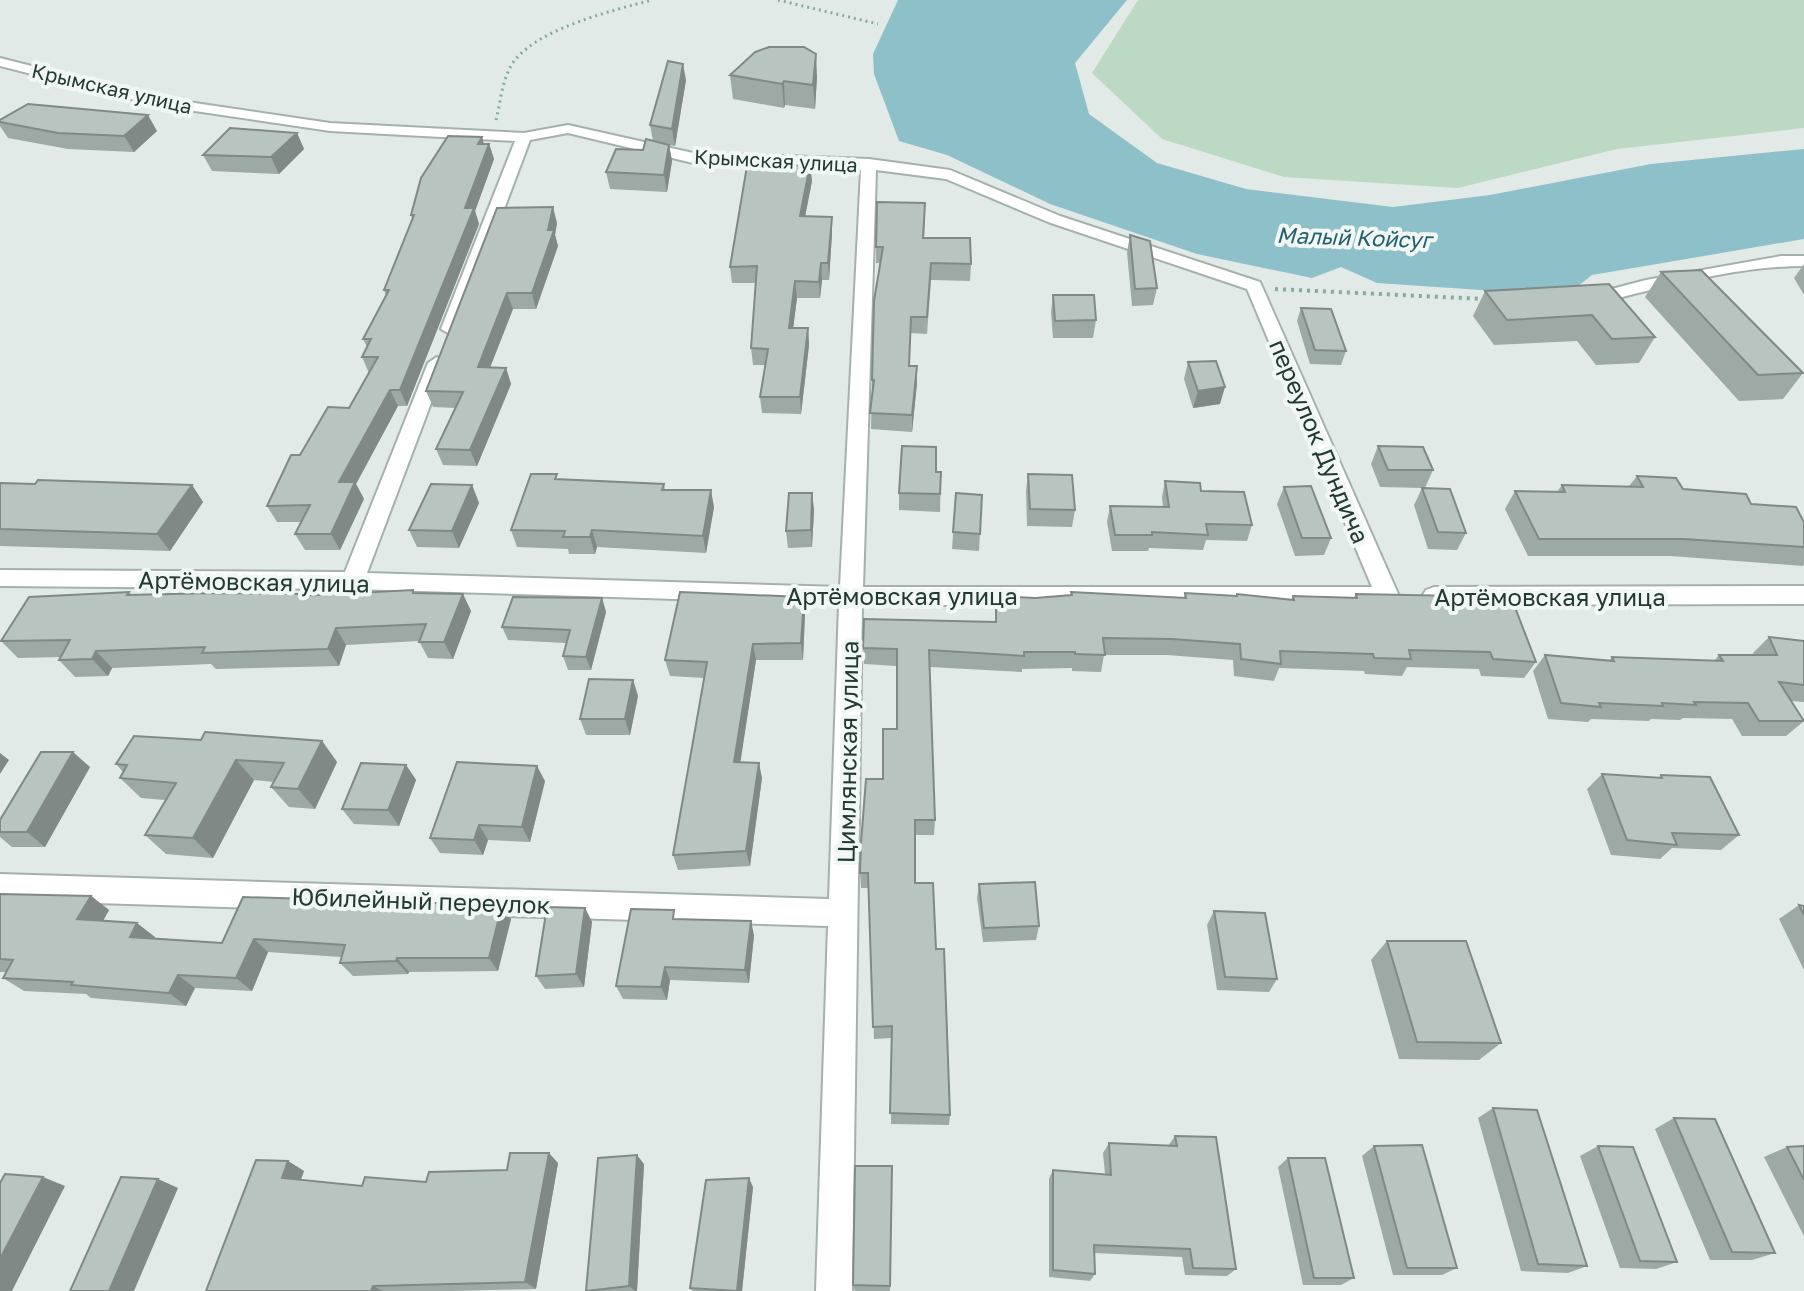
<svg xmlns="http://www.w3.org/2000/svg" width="1804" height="1291" font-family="'Golos Text',sans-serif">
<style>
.green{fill:#bcd9c4}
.water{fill:#8ec0c9}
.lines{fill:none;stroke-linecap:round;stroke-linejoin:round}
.street-casing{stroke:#a4b1ad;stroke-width:4}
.path-far1{stroke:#85aa9f;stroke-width:3;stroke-dasharray:2 4;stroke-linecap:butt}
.path{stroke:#85aa9f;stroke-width:4;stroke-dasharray:3 5;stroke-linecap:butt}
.street{fill:#fff;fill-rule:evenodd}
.wall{fill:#9da9a4}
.shaded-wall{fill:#808986}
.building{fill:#b7c4bf;stroke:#808986;stroke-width:2}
.labels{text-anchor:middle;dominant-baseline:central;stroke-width:8;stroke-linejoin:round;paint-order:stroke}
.far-street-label{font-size:20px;fill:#233933;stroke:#f1f7f4}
.far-water-label{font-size:22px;font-style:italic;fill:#24616e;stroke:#f1f7f4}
.street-label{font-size:24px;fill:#233933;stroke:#f1f7f4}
</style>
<rect width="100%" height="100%" fill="#e1eae6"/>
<!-- green -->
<path class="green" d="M1138,0h666v128l-187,21 -159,39 -174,-11 -122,-38 -70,-66z"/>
<!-- water -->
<path class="water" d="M898,0h229l-52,63 14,51 68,49 89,26 147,18 97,-12 161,-31 153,-15v90l-212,36 -19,15 -77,1 -119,-8 -36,-16 -29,11 -115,-24 -147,-50 -103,-49 -48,-14 -25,-67 -1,-20z"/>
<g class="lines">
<defs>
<path id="street" d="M0,58l154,39 176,26 194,10 44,-8 125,28 176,6 81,11 110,46 200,66 139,314 -4,6 -8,3h-525l-10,686h-36l12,-365 -828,-26v-26l829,25 10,-295 -486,-15 -353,-3v-16l345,2 83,-209 9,-6 9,6 -79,210 473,14 21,-417 -168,-7 -125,-30 -38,7 -71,189 -9,5 -9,-5 74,-188 -185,-10 -176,-26 -154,-39zM876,170l70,9 102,43 199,67 125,298h-509z
M1781,256h23v10c-71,0 -148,23 -217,40l-9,-5 3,-4 65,-17z
M1804,586v18l-370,1 -8,-3 -4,-6 4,-6 8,-3z"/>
</defs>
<!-- street casing -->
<use href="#street" class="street-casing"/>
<!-- path-far1 -->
<path class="path-far1" d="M778,0l100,24
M496,120c5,-19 6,-44 19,-60 25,-32 99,-50 137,-60"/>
<!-- path -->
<path class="path" d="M1275,289l209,10"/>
<!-- street -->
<use href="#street" class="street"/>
</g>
<!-- wall -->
<path class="wall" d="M730,75l87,2 -2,32 -30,-4 -1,3 -51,-9z
M686,80l-11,66 -6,-1 3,16 -5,31 -57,-3 -4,-17 37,-22 10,-9 -3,-16z
M0,120l157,11 -23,21 -66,-3 -60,-11 -8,-12z
M297,133l7,16 -25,25 -67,-3 -9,-16z
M484,144h5l5,15 -19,52 4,13 -72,182h-9l-42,78 8,15 -24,51h-35l-10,-16 7,-12h-25l-10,-16 33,-51 49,-47 20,-35 -7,-16 5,-10 -4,-8 23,-43 -2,-6 28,-71 -1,-4z
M810,165l2,16 -7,35 27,1v16l-3,47h-7l-2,18h-23l-4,30h15l1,17 -8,69 -39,-1 -2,-16 5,-32h-12l-2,-17 5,-65h-24l-2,-16z
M925,219l-1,19 47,26 -1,17 -39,-1 -4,54 -17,-1 -1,33 8,17 -5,49 -41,-3 1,-49 8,-117h-4v-16z
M557,223l-2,12 3,11 -22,63h-23l-23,58 16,1 5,16 -34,82 -34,-1 -7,-16 20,-41 -23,-1 -7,-16z
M1130,235l27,53 -4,17 -21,1 -5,-54z
M1804,264v31l-10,-17z
M1661,272l142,101 -20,26 -44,2 -94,-104z
M1609,284l46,53 -16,26 -43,2 -19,-24 -83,4 -21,-29 12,-25z
M1053,295l43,25 -3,18h-40l-2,-26z
M1301,308l45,43 -5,14 -31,-1 -13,-43z
M1188,362l32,42 -27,4 -9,-29z
M1378,446l55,24 -8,18 -45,-1 -9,-23z
M936,472h5l-1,40 -41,-2v-17z
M1028,474l47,36 -3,17 -45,-1 -1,-35z
M1637,476l46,13 68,15 53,18v42l-1,2 -132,-10h-143l-23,-47 10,-18 42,1 5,-7 67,1z
M558,480l106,4 1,6 49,17 -8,46 -109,-6 -2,7h-26l-1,-5 -51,-2 -6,-17z
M1165,481l36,10 51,34 -5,16 -41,-1 -3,10 -54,-2 -1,3h-36l-5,-29 3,-16 53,1 -1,-10z
M0,483l192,2 11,17 -33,49 -170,-5z
M472,485l7,18 -20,45 -42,-1 -8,-17z
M1284,487l47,51 -7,17 -29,1 -18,-52z
M1422,488l44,45 -9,17 -29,-1 -14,-44z
M812,493l2,17 -2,37 -24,1 -2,-17z
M956,493l26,2 -3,56 -27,-2z
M129,592l3,3 169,-1 1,2 113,-3 56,18 -18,48 -25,-1 -9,-17 -73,4 -7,21 -123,3 -5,-5 -99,4 -4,8 -33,1 -16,-17 2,-3 -43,1 -17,-17z
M1071,592l113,6 1,-5 51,3 1,-2 54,6 2,-4 61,1 2,-3 180,68 -12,16 -43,-2 -2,-7 -72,-2 -5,9 -37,-2 -1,-3 -85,-3 -5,13 -40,-5 -1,-16 -66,-5h-63l-3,17 -29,-1v-3l-50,1v3l-92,-5 5,153 -1,15h-19v48l21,66 14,166 -1,10 -58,-1 1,-86 -18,1 -5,-151h-8l-1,-15 37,-144v-63l-33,-2 -1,-16 132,-26 1,-26 39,2 36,-3z
M602,598l4,14 -15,58h-23l-5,-14 3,-13 -58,-3 -6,-13z
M805,614l-2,46h-47l-16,102 22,16 -12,88 -72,4 -5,-15 31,-177 -34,-2 -5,-16z
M1769,637l35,4v61l-13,-1 13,20 -18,15h-44l-10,-17 -49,-1 -3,2 -29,-1 -2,2 -58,-2 -3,3 -40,-3 -15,-48 12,-16 64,6 3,-4 102,4 5,-6h35l-1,-2z
M633,680l5,16 -8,39h-44l-6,-16z
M201,740l121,1 15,21 -22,47 -26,-2 -18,-20 3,-5 -20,-2 -41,78 -47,-4 -21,-19 20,-35 -24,-2 -21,-20 3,-6 -7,-8z
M406,765l10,15 -17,46 -45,-2 -12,-15z
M90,767l-45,80h-33l-12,-10v-17z
M1602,774l56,4 3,-3 78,60 -18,15 -49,-2 -12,11 -49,-4 -24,-66z
M545,781l-15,61 -42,-2 -5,15 -43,-2 -10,-15z
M979,884l60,42 -3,14 -53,2 -6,-44z
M0,894l91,2 18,14 -6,11 52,16 -1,1 68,5 280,-38 9,14 -13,52 -89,1 -1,2 -55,2 -13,-13 1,-6 -73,-5 -16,39 -57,-3 -9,18 -95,-8 -5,-4 -62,-3 -21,-13 3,-6h-6z
M1799,905l5,1v64l-25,-51z
M585,908l7,14 -8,65 -39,2 -9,-13z
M1214,911l63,68 -8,13 -52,-2 -10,-65z
M677,919l77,16 -5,48 -79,-3 -3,20 -44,-1 -7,-13z
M1387,941l114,102 -22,17 -80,-1 -28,-99z
M1493,1108l94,158 -19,7 -47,-2 -43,-153z
M1674,1118l101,135 -23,7h-42l-55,-131z
M1175,1136l61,133 -9,7 -42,-1 -3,-18 -88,-4 1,21 -5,7 -41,-4v-98l4,-9 52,4 -2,-21 6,-10 59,3z
M1374,1146l83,122 -15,7h-49l-31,-119z
M1598,1146l79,116 -21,7 -36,-1 -40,-112z
M1804,1146v90l-40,-79 23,-10z
M1288,1158l66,120 -13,7h-38l-25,-118z
M288,1161l16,10 -3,9 61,6 64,-4 132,-19 -22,126 -84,2h-246z
M644,1164l-7,127h-50z
M892,1166l-2,125h-35l-2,-6z
M753,1187l-11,104h-49l-3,-3z"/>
<!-- shaded-wall -->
<path class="shaded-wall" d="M816,54l1,23 -2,32 -2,-24z
M683,64l3,16 -11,66 -3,-17z
M784,81l1,24 -1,3 -2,-24z
M148,115l9,16 -23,21 -10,-16z
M297,133l7,16 -25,25 -8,-17z
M482,137l4,14 3,-7 5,15 -19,52 4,13 -72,182 -7,-16 65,-182 13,-64z
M669,145l3,16 -5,31 -3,-17z
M810,165l2,16 -10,51 -2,-16z
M553,207l4,16 -2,12 3,11 -22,63 -4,-16z
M832,217v16l-3,47 -1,-17z
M821,263l1,17 -2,18 -1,-16z
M795,281l2,17 -6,47 -2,-17z
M507,293l6,16 -29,74 -6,-16z
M808,328l1,17 -8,69 -1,-17z
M917,366v17l-5,49v-17z
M506,368l5,16 -34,82 -7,-16z
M1225,387l-5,17 -27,4 5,-17z
M390,390l8,16 -42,78 8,15 -24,51 -9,-16 8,-52z
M192,485l11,17 -33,49 -13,-17z
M472,485l7,18 -20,45 -7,-17z
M711,490l3,17 -8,46 -3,-17z
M812,493l2,17 -2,37 -1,-17z
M592,530l5,17 -2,7 -5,-17z
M463,594l8,17 -18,48 -9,-17z
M804,597l1,17 -2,46 -2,-17z
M602,598l4,14 -15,58 -5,-13z
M336,628l10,17 -7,21 -11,-17z
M753,644l3,16 -18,118 -4,-16z
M96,651l16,17 -4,8 -16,-17z
M633,680l5,16 -8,39 -5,-16z
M322,741l15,21 -22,47 -17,-20z
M73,752l17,15 -45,80 -18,-15z
M0,753l9,7 -9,14z
M236,760l18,20 -41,78 -20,-20z
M759,763l3,15 -12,88 -4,-15z
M406,765l10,15 -17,46 -11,-16z
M537,766l8,15 -15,61 -8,-15z
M479,825l9,15 -5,15 -9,-15z
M91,896l18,14 -13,23 -19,-14z
M502,905l9,14 -13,52 -9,-13z
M585,908l7,14 -8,65 -8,-13z
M751,921l3,14 -5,48 -4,-13z
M137,923l18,14 -7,13 -18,-13z
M254,939l14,13 -16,39 -16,-13z
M397,958l12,14 -1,2 -12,-13z
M665,967l5,13 -3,20 -6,-13z
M178,975l17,13 -9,18 -17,-13z
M549,1153l9,10 -22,126 -11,-7z
M637,1155l7,9 -7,127h-2l-6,-5z
M288,1161l16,10 -6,16 -16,-9z
M43,1177l22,9 -53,105h-12v-32z
M749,1178l4,9 -11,104h-5z
M158,1179l20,9 -44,103h-25z
M373,1286l10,5h-12z"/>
<!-- building -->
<path class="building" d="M769,47h35l12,7 -3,31 -29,-4 -2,3 -52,-9 25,-23z
M668,61l15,3 -11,65 -22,-4z
M28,104l120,11 -24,21 -66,-3 -58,-11v-2z
M230,128l67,5 -26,24 -68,-2z
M448,136l34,1 -4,7h11l-24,64h9l-74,182h-10l-51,92h16l-24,52h-36l15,-29 -43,1 24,-51h9l28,-48 21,1 29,-51h-16l9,-18h-8l26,-49h-5l30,-75h-3l10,-37z
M646,139l23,6 -5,30 -58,-3 10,-23 27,1z
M810,165l-10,51 32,1 -4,46h-7l-2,19 -24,-1 -6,47h19l-8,69h-40l8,-48 -17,-1 6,-82 -27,1 17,-101z
M877,202l48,1 -2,35h47l1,26 -40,-1 -4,54h-16l-2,49h8l-5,49 -42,-2 4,-33h-2l2,-79 9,-54h-7z
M553,207l-5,23h6l-22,63h-25l-29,74 28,1 -36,82 -34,-1 27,-57 -37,-1 71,-183z
M1130,235l20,6 7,47 -22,1z
M1701,270l102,103 -45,2 -97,-103z
M1609,284l46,53 -43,2 -20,-24 -85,5 -22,-29z
M1053,295h41l2,25 -41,1z
M1301,308l30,1 15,42 -31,-1z
M1216,361l9,26 -27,4 -10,-29z
M902,446l34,1v25h5l-1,22 -41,-1z
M1378,446l45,1 10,23h-45z
M531,474h26l-2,5 109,5 -2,6h49l-8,46 -111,-6 -2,7h-27l2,-6 -54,-1z
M1028,474l44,1 3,35 -45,-1z
M1637,476l39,2 7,11 63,5 5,10 45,3 8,15v25l-120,-8h-145l-24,-48 50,1 -3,-7 81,2z
M38,480l154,5 -35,49 -157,-5v-46l35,1z
M1165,481l35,2 1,8 43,1 8,33 -46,-1 2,11 -56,-3v3h-37l-5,-29 59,1z
M431,484l41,1 -20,46 -43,-1z
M1311,486l20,52h-29l-18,-51z
M1422,488l28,1 16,44 -28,-1z
M789,493h23l-1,37 -25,1z
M956,493l26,2 -2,39 -27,-2z
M413,590v3l50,1 -19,48h-25l7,-18 -90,4 -8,21 -126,4 3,-6 -109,4 -4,8 -33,1 11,-20 -69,1 28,-44 100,-5 -2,3 89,-2 85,1 -1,2z
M680,592l124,5 -3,46 -48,1 -19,118 25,1 -13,88 -73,4 34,-193 -42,-2z
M1071,592l115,6 -1,-5 52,3v-2l57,6 -1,-4 64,2 -1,-4 155,3 25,65 -43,-3 -3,-7 -81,-2 2,9 -37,-1 -1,-4 -93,-3 1,13 -40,-5 -1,-15 -68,-5 -69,-1 2,17 -30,-1v-2h-51v4l-95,-6 6,170h-20v63h18l3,66h8l6,166 -60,-2 2,-87 -19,1 -5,-154h-8l1,-30 5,-64h17v-50h14v-80l-34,-1 1,-29 132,3v-26l39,2 37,-3z
M513,597l89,1 -16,59 -23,-1 7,-26 -68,-3z
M1769,637l35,4v44l-25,-3 25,39h-45l-11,-18 -54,-1 2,3 -34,-2 1,3 -64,-3 2,4 -40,-4 -16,-48 69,6 -2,-4 111,4 -4,-6h58z
M589,679l44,1 -8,39h-45z
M205,732l117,9 -24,48 -27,-2 13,-24 -48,-3 -43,78 -48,-3 31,-52 -56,-5 7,-13 -11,-1 18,-28 67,4z
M41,752h32l-46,80h-27v-12z
M457,762l80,4 -15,61 -43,-2 -5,15 -44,-2z
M361,763l45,2 -18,45 -46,-1z
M1602,774l60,4 -1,-3 49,2 29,58 -67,-2 5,12 -50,-5z
M1035,882l4,44 -55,2 -5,-44z
M0,894l91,2 -14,23 60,4 -7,14 92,6 21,-46 259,8 -13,53h-92l-1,3 -56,2 5,-18 -91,-6 -18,39 -58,-3 -9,18 -98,-8 2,-3 -70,-4 10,-18 -13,-1z
M1799,905l5,1v9z
M547,907l38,1 -9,66 -40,2z
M631,909l43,1 -1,9 78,2 -6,49 -80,-3 -4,20 -45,-1z
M1214,911l51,2 12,66 -52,-2z
M1387,941h79l35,102 -84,-1z
M1493,1108l44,2 50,156 -49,-2z
M1674,1118l41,1 60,134 -43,-1z
M1175,1136l41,1 20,132 -43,-1 -3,-19 -96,-4 1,29 -42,-4v-100l58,5 -2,-32 68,3z
M1422,1145l35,123h-50l-33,-122z
M1598,1146l35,1 44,115 -37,-1z
M1804,1146v34l-17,-33z
M510,1153h39l-24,129 -152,4 -2,5h-165l50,-131 32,1 -6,17 80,8 3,-9 61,5 3,-10 78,-2z
M637,1155l-8,131 -43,5 12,-133z
M1288,1158h37l29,120h-40z
M855,1166h37l-2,120 -37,-1z
M5,1174l38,3 -43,82v-76z
M121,1177l37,2 -49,112h-39z
M749,1178l-12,113 -47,-3 16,-108z"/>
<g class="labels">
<!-- far-street labels -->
<g class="far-street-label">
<text transform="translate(112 88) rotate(13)">Крымская улица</text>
<text transform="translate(776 160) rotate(3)">Крымская улица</text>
</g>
<!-- far-water labels -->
<g class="far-water-label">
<text transform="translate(1354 237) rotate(2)">Малый Койсуг</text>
</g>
<!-- street labels -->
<g class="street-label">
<text transform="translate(1320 441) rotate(67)">переулок Дундича</text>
<text transform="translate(254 581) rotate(1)">Артёмовская улица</text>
<text x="902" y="595">Артёмовская улица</text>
<text x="1550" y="596">Артёмовская улица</text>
<text transform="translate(847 752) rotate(-89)">Цимлянская улица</text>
<text transform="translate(421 900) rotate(2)">Юбилейный переулок</text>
</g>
</g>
</svg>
